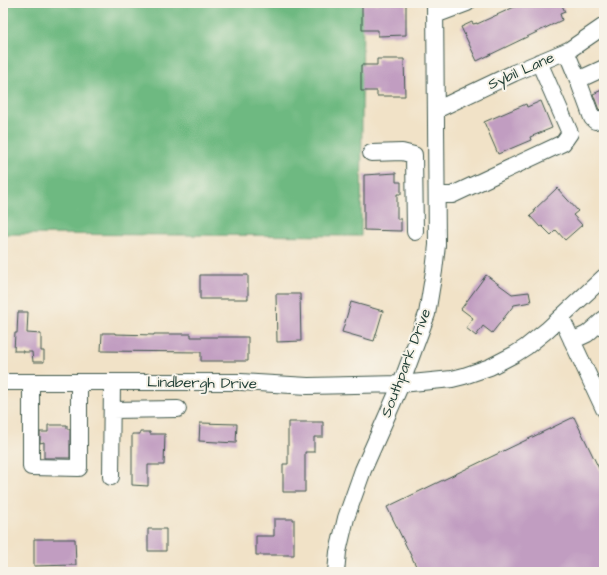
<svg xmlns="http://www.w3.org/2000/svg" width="607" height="575" font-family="'Architects Daughter',sans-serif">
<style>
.forest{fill:#6eb981;stroke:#467b5a}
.building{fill:#c19dc1}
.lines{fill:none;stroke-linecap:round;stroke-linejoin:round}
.minor-casing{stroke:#3e564a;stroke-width:18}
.minor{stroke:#fff;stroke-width:16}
.labels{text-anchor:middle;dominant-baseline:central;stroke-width:4;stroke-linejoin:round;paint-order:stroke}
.street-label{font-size:15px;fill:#1f3d34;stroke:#f7f3e8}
</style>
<rect width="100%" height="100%" fill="#f7f3e8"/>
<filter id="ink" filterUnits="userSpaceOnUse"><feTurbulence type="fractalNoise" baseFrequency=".025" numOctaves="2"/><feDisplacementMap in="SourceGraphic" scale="8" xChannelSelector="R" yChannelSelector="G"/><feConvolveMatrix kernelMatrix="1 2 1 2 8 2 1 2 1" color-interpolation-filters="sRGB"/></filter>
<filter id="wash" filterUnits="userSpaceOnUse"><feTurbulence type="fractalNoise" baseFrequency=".012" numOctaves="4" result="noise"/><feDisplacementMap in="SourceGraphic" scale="16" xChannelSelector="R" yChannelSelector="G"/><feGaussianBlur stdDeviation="0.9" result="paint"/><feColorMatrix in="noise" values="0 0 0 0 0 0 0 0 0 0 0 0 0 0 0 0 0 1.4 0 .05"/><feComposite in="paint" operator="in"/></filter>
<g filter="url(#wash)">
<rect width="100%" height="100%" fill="#f1e2c7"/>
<!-- forest -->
<path class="forest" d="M3,3h360l-2,233 -358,-2z"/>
<g id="blocks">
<!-- building -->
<path class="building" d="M378,3h28v32l-28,1v-6h-16v-26h16z
M523,3h38l4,9 -5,2 2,6 -85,41 -16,-34 11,-5 1,2 4,-1v1z
M377,59h27l1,37h-28v-5h-16v-26h16z
M604,89v20l-5,1 -6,-16z
M541,101l11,27 -22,9 1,3 -33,14 -14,-32 42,-18 1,3z
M396,173v9h5v12h-4v25h4v12l-37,-1v-55z
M557,188l21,23 -5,4 9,10 -17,15 -9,-10 -5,5 -9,-9 -2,1 -10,-11 5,-4 -1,-2z
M200,275h48v24h-48z
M486,275l26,19 17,-2 2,10 -17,3 -22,28 -9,-7 -7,10 -10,-8 7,-10 -12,-9z
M276,294h24l1,47 -24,1z
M351,302l32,9 -9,30 -32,-9z
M18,312h10l-1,21 14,1v17h3v11h-11l-1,-10h-9v-1h-9l1,-18h2z
M102,333h13v1l39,1v-1h37v3h57v24h-47v-9l-100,-1z
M574,417l30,62v90l-7,3h-178l-32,-65z
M288,422h35v15h-9v15h-9v40h-22v-28h5z
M200,423l37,1 -1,19 -37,-2z
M48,425h19v4h3v29h-26v-16l-4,1v-11h8z
M140,432h10v2h15l-1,31h-16v21l-16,-1v-51h8z
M274,519h20v36h-38v-19h18z
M148,529h18v22h-18z
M34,539h41l1,26 -42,1z"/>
</g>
</g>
<g filter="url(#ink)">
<use href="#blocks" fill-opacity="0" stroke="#3e564a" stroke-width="1"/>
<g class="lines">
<defs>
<path id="minor" d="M435,15l32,-12
M566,51l12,29 26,-12
M578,80l14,38 3,3 9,-3
M436,110l78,-37 55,-23 35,-24
M371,153l31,-1 12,3 1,77
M437,195h15l111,-52 7,-10 -31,-71
M561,317l43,92
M572,341l15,-7 17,-15
M3,382h238l67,4 93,-2 51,-5 12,-3 26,-9 25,-13 11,-7 21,-17 57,-53
M31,382v85l48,1v-86
M112,410l66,-1
M111,477l1,-95
M336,572l2,-20 8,-34 17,-48 38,-86 26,-70 7,-43 3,-26 -2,-242"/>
</defs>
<!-- minor casing -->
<use href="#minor" class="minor-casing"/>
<!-- minor -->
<use href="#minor" class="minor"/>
</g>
</g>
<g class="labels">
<!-- street labels -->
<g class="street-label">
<text transform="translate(521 71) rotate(-24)">Sybil Lane</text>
<text transform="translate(406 363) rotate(-69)">Southpark Drive</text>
<text transform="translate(202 383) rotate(1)">Lindbergh Drive</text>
</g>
</g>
<!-- margin -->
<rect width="607" height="575" fill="none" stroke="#f7f3e8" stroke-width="16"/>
</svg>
